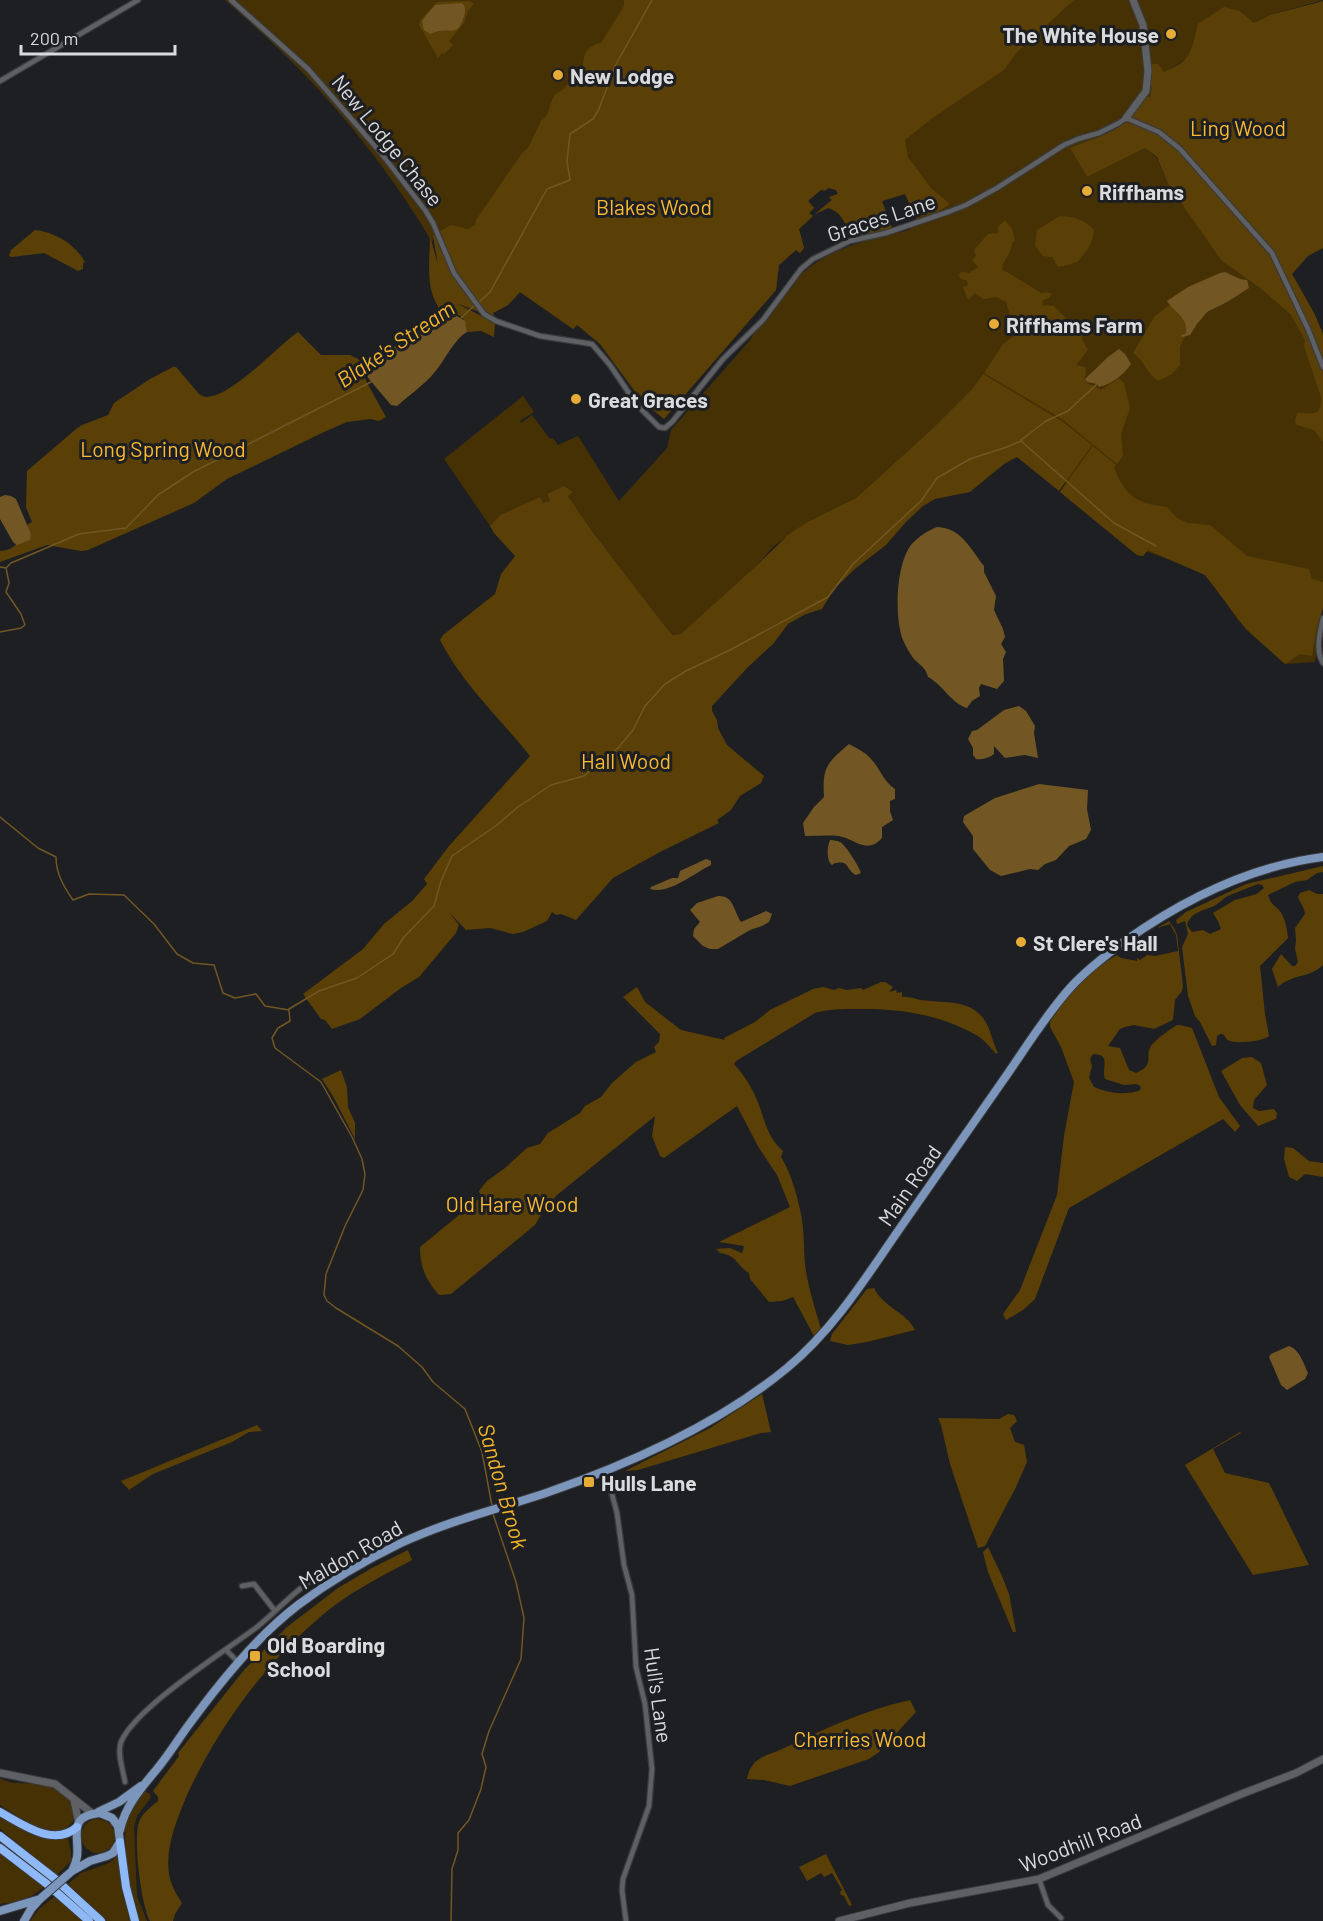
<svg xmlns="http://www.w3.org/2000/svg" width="1323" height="1921" font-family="Barlow,sans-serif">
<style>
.green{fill:#463105}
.forest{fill:#5a4006;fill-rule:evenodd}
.water{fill:#725724}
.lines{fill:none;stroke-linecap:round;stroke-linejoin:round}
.stream{stroke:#725724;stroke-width:1.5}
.street-casing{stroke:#3a3b3e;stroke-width:7}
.secondary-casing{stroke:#3a3b3e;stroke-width:9}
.primary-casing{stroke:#3a3b3e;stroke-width:10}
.highway-casing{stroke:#3a3b3e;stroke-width:10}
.street{stroke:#5e6063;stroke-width:4.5}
.secondary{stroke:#5e6063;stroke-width:7}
.primary{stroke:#7b95bb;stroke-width:8}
.highway{stroke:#8eb9f6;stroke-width:8}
.primary-bridge-casing{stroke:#3a3b3e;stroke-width:10;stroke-linecap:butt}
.primary-bridge{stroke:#7b95bb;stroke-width:8}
.poi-dot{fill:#e6ac36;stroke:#1e1f22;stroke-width:2}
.labels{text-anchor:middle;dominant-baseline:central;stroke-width:6;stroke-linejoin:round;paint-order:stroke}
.poi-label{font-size:21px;font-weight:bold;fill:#dadbdd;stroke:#1e1f22;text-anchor:start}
.park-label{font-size:21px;fill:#fbba31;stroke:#1e1f22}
.street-label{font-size:21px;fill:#dadbdd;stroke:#1e1f22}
.water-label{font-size:22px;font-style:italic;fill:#f5b528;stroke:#1e1f22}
</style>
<rect width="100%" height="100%" fill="#1e1f22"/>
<!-- green -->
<path class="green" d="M225,0h1098l-53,15 -16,8 -14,-12 -55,48c-16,13 -30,15 -35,38l-11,7 -7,11 -10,11 -51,23 16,28 58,-29 12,10 11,26 92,104 31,27 1,-41 22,39 9,21v271l-8,57 -30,2 -34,-30 -13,-14 -28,-40 -9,-8 -55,-21 -3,5 -6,-1 -77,-63 7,-11 -84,-107 -11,15 -39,39 -77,70 -49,24 -33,24 -17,19 -75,69 -9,1 -8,-9 -73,-95 -24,-35 5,-4 -9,-6 -17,8 3,7 -7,3 -3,-6 -40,17 -10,11 -46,-67 79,-63 11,16 -14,9 1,2 11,-8 18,24 3,-1 5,7 20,-9 41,65 48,-53 4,-18 79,-90c6,-12 17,-18 24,-29 3,-3 4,-8 7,-12 31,-49 77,-56 128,-69l7,-12 -11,-24 -23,7 10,27 -40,11c-6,-13 -9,-27 -24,-31l-13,6 17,-14 -3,-3 9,-3v-3l-9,-3 -5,3 -2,-2 -14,11 6,8 -5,5 4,3 -14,13 5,19 -4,5 1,1 -5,-4 -17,15 -3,25 -112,129 -22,-18 -42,-57 -23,-19 -4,4 -53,-37 -12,13 -15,8 2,5 -54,-40 -8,-41 -1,5c-38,-65 -90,-131 -143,-183 -21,-21 -43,-40 -64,-59z
M0,1778c20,13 47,-6 68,21 5,7 7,14 5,23l-9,8c-22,5 -46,-14 -64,-25z
M144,1791l6,3 1,3 -14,19 -3,11 3,69 10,25h-7l-7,-18 -7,-38 -1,-42 6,-14z
M0,1815l55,24 13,-1 3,14v9l-14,14 -57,-46z
M81 1836a17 17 0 1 1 34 0a17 17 0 1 1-34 0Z
M0,1850l44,37c-16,13 -24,15 -44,17z
M118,1855l5,41 10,25h-26l-39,-37 13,-11 28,-10z
M55,1896l27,25h-52l9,-12z"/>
<!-- forest -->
<path class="forest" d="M624,0h450l-55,50 -15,20 -73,49 -26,21 3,17 23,31 19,16 -13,8 -21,6 -11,-24 -23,7 10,27 -40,11c-6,-13 -9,-27 -24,-31l-13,6 17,-14 -3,-3 9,-3 -2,-4 -7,-2 -5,3 -2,-2 -14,12 6,7 -5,5 4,3 -14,13 5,19 -4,5 1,1 -5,-4 -17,15 -3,25 -112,129 -22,-18 -42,-57 -23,-19 -4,4 -53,-37 -12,13 -15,8 2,5 -39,-15 39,20 -1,14 -13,-6 -14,1c-2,-17 -8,-19 -25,-20 -18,-22 -12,-49 -12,-76l8,29 -5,-30 18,-10 17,4 7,-4 1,-5 46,-67 6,-5 13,-27c10,-6 7,-17 14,-26 3,-4 8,-4 11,-9 6,-6 10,-13 17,-19 0,-13 4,-21 18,-24l23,-37z
M469,1l5,3 -6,7 -4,12 -15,18 4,4 -9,9 -2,-1 -4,5 -19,-33 2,-6 16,-17z
M1323,1v247l-15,8 -16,18 22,39 9,21v108l-9,-12 -17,-5 -2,-3 2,-9c16,-1 24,6 24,-16l-17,-51 1,-6 -14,-25 -31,-27 -39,-28 -53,-76 -11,-27 -12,-9 -58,29 -17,-29c34,-14 56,-16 73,-53l7,2 2,-10 -5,-3 4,-20h7l6,8c28,-12 27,-20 34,-48l26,-17 16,4 14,12 16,-8z
M1060,216c13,0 25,4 34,14 0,10 -8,24 -16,31 -5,3 -14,5 -20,6l-6,-10 -9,-1 -8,-10 2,-16z
M1005,220l7,9 3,12 -3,2c-1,12 -9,16 -10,26l39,24 6,-1 5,2 -3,4 -6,2 -1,5 12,1 28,29v4l6,11 -12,15 9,2 1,7 -2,4 4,6 7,2 6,4 18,-12 5,5 6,25 -9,26 2,22 -6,8 -55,-45 -78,-46 19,-29 15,-11 10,-3 -4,-5 -5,3 -6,-3 -7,-23 -9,-5 -14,2 -8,-6 -7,7 -5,-13 5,-2 -1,-4 -7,-3 -1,-4 3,-2 7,1 9,-6 -6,-7 4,-4 -2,-6 14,-16 10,-1v-6z
M35,230c20,2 40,14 50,32l-2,1v6l-5,2 -34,-18 -32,4 -3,-1 2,-6z
M1169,305c9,6 19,16 17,27l-5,3 1,2 3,-1 -5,11v18l-8,9 -14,7c-11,-7 -13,-20 -25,-28l21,-36z
M298,332l23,23h29l8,4 3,3 5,19 20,36 -7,4 -8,-2 -24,3 -23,10 -97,47 -33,24 -106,47 -7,1 -34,-6 -47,17v-11c26,-2 16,-22 32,-29l-6,-15 1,-36 49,-42 6,-4 26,-10 6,-12 36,-24 23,-12h3l23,27c3,2 5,3 8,3 27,-2 68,-49 91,-65z
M983,374l80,48 29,23 -33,46 -42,-34 -13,7 -34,28 -35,7 -12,7 -17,16 -20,23 -30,23 -22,21 -12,20 -16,5 -18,10 -15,20 -25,23 -36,39v5l5,9 1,8 9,17 37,31 -3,7 -21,13 -9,14 -14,10 2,3 -59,29 -47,26 -37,42 -15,-6 -5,1 -4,-3 -5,9 -24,11 -10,2 -23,-6 -24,2 -17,-18 10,13 -3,8 -37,44 -18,11 -41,31 -28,10 -7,-9 -4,-1 -18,-25 60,-45 21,-25 28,-23 15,-17 -3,-5 25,-33 81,-90c-31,-39 -67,-71 -90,-116l3,-5 52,-41 6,-20 14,-18 -21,-23 -4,-7 10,-11 40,-18 3,6 7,-2 -3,-7 17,-8 9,6 -5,4 24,35 73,95 8,9 8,-1 76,-69 31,-30 19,-13 49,-24 77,-70 39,-39z
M1093,446l23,19 -2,3c12,29 22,35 53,39l10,11 11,5 22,2 37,31 62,13 3,10 11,3v26l-7,23 -4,25 -12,-2 -15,10 -39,-35 -41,-54 -57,-25 -5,6 -6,-1 -77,-63z
M1323,866v6l-6,1 -10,7 -12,2 -27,13c3,9 4,8 11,15 6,7 8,18 9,28l-28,28 5,48 4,22c-5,5 -32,8 -39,5 -4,-1 -4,-4 -7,-7h-3l-3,2 -1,9 -4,1 -12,-24 -5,-6 -7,-20 -6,-49 6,-13 -3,-13 -8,3 -1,-4 10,-8 60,-28zM1258,884l4,1 2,3 -7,6 -22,6 -22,13 5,8 3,8 -11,5 -7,-4 -11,2 -5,-7c3,-12 17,-15 27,-19 6,-3 10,-9 16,-11 9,-4 19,-7 28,-11z
M1309,890l8,4h6v71c-15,14 -29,8 -45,22l-6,-18 9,-15 11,12h3l3,-4 -3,-13 1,-9 -1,-12 10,-14 -1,-5 -6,-12 2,-4z
M1169,921l5,7 3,7 6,51 -1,5 -7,9 -2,20 -19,9 -20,-4 -9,2 -5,2 -12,17 12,2 9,22 7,3c20,-8 8,-17 15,-27 2,-4 22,-20 27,-21 4,0 10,2 14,3l27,69 21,29 -5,6 -12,-13 -154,89 -34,91 -12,11 -17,10 -3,-6 17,-24 37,-95 7,-59 10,-54 -13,-35 -11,-20v-5c17,-28 39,-51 67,-67l4,3 16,3v-3l3,2 7,-5 8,1 23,-5 -2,-16 -6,-11 -13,4zM1093,1054c19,0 8,14 12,25l19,6 13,-1 4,3 -1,3c-12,6 -33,3 -46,-3l-5,-9 3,-12 -2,-7z
M881,982h4l8,5 -4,5 7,-2 1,3 5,-1v5c7,-1 12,2 19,3 20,3 48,-1 62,18 8,10 9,24 15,35l-2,1c-6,-7 -12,-15 -20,-19 -37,-21 -78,-27 -120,-26 -14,0 -28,0 -41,4l-79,48 -2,3c11,12 19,25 25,41 7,19 8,31 24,46l-2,6c11,17 20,50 22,71 1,12 1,25 2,37 3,22 10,43 16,64l-7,7 -21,-39 -11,4 -13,1 -19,-23 -1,-6c-13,-8 -12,-18 -29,-20l-4,-4 14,-1 12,5 2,-7 -25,-4 71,-35 -13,-32 -18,-27 -22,-42 -73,52 -4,-2 -8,-20 3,-20 -98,79 -12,13 -10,17 -84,69 -12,1c-13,-15 -19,-27 -19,-48l61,-50 -2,-6 8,-10 18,-13 22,-20 13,-4 8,-11 32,-20 5,-7 16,-9 11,-14 24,-21 20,-10 -2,-5 5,-5 1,-8 -37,-37 14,-10 8,15 36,28 44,10 -1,-2 31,-16 15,-12 43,-21 11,-2 10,3 5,-2 8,2 14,-2 2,2z
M1252,1057l9,6 6,22 -13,15 -1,8 6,3 15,-2 3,4 -1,6 -18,7 -18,-21 -19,-34 21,-13z
M341,1070l6,17 1,20 7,16v16l-21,-41 -12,-19z
M1285,1147l8,1 16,13 14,2v14l-18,-3 -8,7 -8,-4 -5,-18z
M874,1288c9,19 32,24 41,42l-48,12 -19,3 -18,-4 2,-7 35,-45z
M762,1394l9,38 -10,1 -123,37 -13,1 85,-43z
M1008,1414l6,1 3,6 -7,7 5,14 9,3 3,17 -11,25 -31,59 -7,2 -28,-84 -9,-39 -3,-7 61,1z
M257,1425l5,6 -13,1 -17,10 -79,32 -24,16 -8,-9z
M1240,1432l1,1 -28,16 12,24 44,10 40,82 -56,10 -68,-110z
M988,1547l14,29 7,18 7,38h-3l-25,-60 -5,-20z
M408,1550l4,10c-32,17 -66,34 -93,58 -56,48 -101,110 -132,177 -10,24 -22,53 -18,79 2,11 7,20 13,29l-7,11 -2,7h-23c-9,-16 -17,-82 -11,-99 3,-9 12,-15 19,-21v-4l-5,-6 26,-35 -1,-3 66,-83 43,-43 51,-39 34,-20z
M910,1700l6,12 -37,40 -10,7 -79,27 -26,-6 -17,-1c1,-4 2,-9 5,-13 6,-9 18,-12 28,-16 42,-20 84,-40 130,-50z
M826,1854l26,51 -3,1 -5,-10 -3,-1 -1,-3 2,-2 -10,-17 -8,4 -3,-4 -14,8 -8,-14z"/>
<!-- water -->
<path class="water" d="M461,3l3,2c2,5 1,8 -1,14 -5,16 -11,10 -23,12 -4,0 -6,2 -10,3l-6,-4 -2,-9 13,-16z
M1225,272l15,7 7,1 2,8 -22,14 -20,10 -10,12 -7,11 -8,2 -1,-2 5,-2c2,-17 -13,-21 -19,-32l21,-14 32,-14z
M452,313l13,8 2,11c-13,7 -23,30 -33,41 -10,12 -25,22 -37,33l-6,-1 -22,-26 -6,-10 3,-7c31,-13 55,-36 86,-49z
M1119,349l6,5 6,10c-6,10 -21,21 -32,23l-2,-3 -10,-2 -2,-3 23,-22z
M5,495l6,1 5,3 15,35 -1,6 -13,5 -4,-3 -13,-23v-22z
M937,527c25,1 34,23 47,39v6l12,24 -2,14 9,19 2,8 -4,7 5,8 -3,7 1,22 -7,8 -16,-5 -2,4 1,8 -8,5 -5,7c-16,-5 -24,-23 -39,-31 -2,-9 -7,-11 -13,-17 -5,-5 -9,-14 -12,-20 -9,-23 -7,-75 8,-95 7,-8 16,-14 26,-18z
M1019,706l7,5 9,15 -1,7 4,25 -13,-3 -20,3 -11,-12v8c-5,4 -12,6 -18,5l-3,-4v-7l-5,-9 4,-8 5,-1 27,-20z
M849,744c7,4 16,8 21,14 11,11 12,22 25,31v10l-5,2v10l3,9 -11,7v11c-15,17 -27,1 -43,-2 -11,-1 -23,0 -34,0l-2,-13 11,-16 10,-10c-2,-30 3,-34 25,-53z
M1039,784l49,6 -1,19 4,21 -5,9 -17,7 -13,14 -11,4 -7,6 -8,-1 -29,7 -11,-6 -17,-21v-13l-10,-14 1,-6 31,-18z
M830,840c2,0 9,1 10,2 5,2 20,26 21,31l-5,2c-10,-5 -6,-15 -21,-12l-3,2c-6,-5 -5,-18 -2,-25z
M706,859l5,2v4c-17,8 -42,30 -61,24l1,-2 21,-9h6l2,-7z
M718,896c16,-1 15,14 23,26l25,-11 6,3 -3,8 -7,4 -12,4 -32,19h-8l-7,-3 -10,-10 1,-7 6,-7 -10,-12 7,-7z
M1289,1346c10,3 15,18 19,27l-3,6 -18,11 -6,-5 -12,-28 2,-3z"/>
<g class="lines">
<!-- stream -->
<path class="stream" d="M479,302l11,-10 57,-103 23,-9 -3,-19 3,-27 23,-15 6,-10 16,-43 37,-66
M461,318l14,-13
M1021,440l25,-19 22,-10 29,-27
M0,567l6,1 3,15 -3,9 15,22 4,11 -4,3 -21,4
M6,568l5,-5 68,-29 47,-6 32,-33 35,-23 178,-90
M0,817l38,31 18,9c0,17 8,30 17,43l16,-6 35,1 30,29 23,30 16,9 21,2 9,28 12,5 21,-4 9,12 24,4 1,11 -12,7 -6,10 3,10 46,34 31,55 10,22 3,15 -2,16 -18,36 -19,48 -2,21 3,6 9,7 62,38 24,21 11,15 32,27 17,43 10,54
M289,1009l30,-18 38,-13 36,-24 11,-17 30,-31 7,-25 11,-25 45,-31 21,-18 33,-22 33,-9 34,-28 15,-18 12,-24 20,-22 21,-13 46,-22 96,-52 25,-33 68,-63 16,-23 33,-19 37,-12 14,-6 93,82 42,23
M451,1921l1,-52 6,-19v-17l11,-13 12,-31 5,-22 -4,-13 7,-23 32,-72 3,-41 -8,-36 -23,-68"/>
<defs>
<path id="street" d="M231,0l77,69 73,84 44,57 8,13 21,50 30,41 12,7 44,15 52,8 18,21 27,40 22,22 6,1 7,-6 51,-63 40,-39 38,-51 12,-10 37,-18 36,-8 62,-21 18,-7 31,-17 67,-43 14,-6 21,-6 20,-10 7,-5 33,14 21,17 92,104 36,76 15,38
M0,81l138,-81
M1323,618c-3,14 -8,32 0,45
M606,1472l11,41 7,52 8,30 4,72 9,37 7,65 -3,37 -26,73 -1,11 4,31
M242,1586l12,-2 21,27
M226,1650l13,13
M125,1782c-2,-12 -8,-29 -4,-40 15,-35 103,-90 136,-115 20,-16 37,-36 59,-50 13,-8 27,-15 40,-23
M1039,1879l9,26 13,13"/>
<path id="secondary" d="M1126,118l20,-27 2,-20 -5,-46 -10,-25
M0,1773l55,11 38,30
M74,1800l5,24
M839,1921l71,-18 129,-24 200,-84 57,-22 27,-14"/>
<path id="primary" d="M98,1812l21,-10 22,-16
M100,1813l12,5 6,8 2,16 -7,11 -6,3 -17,5 -18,10c2,-4 4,-9 5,-14 3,-20 -11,-41 23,-44z
M120,1830c5,-24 22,-43 37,-61 10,-12 19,-26 28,-39 32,-44 70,-92 113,-125 32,-24 68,-45 103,-62 47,-22 97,-34 145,-50 84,-29 172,-68 241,-125 46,-38 78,-89 111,-137 35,-51 71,-101 106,-152 21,-30 41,-63 66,-91 16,-18 36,-33 55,-47 58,-41 127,-75 198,-84
M0,1911l40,-12
M24,1921l7,-12 8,-9"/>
<path id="highway" d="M0,1812c22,12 54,36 77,15
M0,1836l54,42 47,43
M120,1842l6,45 9,34
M0,1848l47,36 42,37"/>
</defs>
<!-- street casing -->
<use href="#street" class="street-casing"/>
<!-- secondary casing -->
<use href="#secondary" class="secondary-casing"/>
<!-- primary casing -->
<use href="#primary" class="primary-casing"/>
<!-- highway casing -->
<use href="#highway" class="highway-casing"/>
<!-- street -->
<use href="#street" class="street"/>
<!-- secondary -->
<use href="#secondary" class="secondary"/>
<!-- primary -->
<use href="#primary" class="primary"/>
<!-- highway -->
<use href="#highway" class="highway"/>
<defs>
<path id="primary-bridge" d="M40,1899l32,-28"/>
</defs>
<!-- primary-bridge casing -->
<use href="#primary-bridge" class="primary-bridge-casing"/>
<!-- primary-bridge -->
<use href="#primary-bridge" class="primary-bridge"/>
</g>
<!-- markers -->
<g class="poi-dot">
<circle cx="1171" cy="34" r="6"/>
<circle cx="558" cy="75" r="6"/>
<circle cx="1087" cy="191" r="6"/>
<circle cx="994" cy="324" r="6"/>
<circle cx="576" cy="399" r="6"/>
<circle cx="1021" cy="942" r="6"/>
<rect x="583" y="1476" width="12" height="12" rx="3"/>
<rect x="249" y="1650" width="12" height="12" rx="3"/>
</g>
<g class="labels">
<!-- poi labels -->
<g class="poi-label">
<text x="1159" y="34" text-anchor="end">The White House</text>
<text x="570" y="75">New Lodge</text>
<text x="1099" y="191">Riffhams</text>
<text x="1006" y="324">Riffhams Farm</text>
<text x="588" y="399">Great Graces</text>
<text x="1033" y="942">St Clere's Hall</text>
<text x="601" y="1482">Hulls Lane</text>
<text x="267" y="1644">Old Boarding<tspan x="267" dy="24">School</tspan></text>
</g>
<!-- park labels -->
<g class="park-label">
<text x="1238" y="127">Ling Wood</text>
<text x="654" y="206">Blakes Wood</text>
<text x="163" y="448">Long Spring Wood</text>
<text x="626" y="760">Hall Wood</text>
<text x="512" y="1203">Old Hare Wood</text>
<text x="860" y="1738">Cherries Wood</text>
</g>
<!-- street labels -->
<g class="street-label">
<text transform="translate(388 140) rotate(51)">New Lodge Chase</text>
<text transform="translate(881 217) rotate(-18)">Graces Lane</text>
<text transform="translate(909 1185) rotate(-55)">Main Road</text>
<text transform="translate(350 1554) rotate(-30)">Maldon Road</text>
<text transform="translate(659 1695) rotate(82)">Hull's Lane</text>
<text transform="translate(1080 1842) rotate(-21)">Woodhill Road</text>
</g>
<!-- water labels -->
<g class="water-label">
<text transform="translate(395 343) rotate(-34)">Blake's Stream</text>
<text transform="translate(504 1486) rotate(74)">Sandon Brook</text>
</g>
</g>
<!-- scale -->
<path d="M21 45v9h154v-9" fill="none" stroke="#dadbdd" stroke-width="3"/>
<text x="30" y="45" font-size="18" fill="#dadbdd" stroke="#1e1f22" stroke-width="4.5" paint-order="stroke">200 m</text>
</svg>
